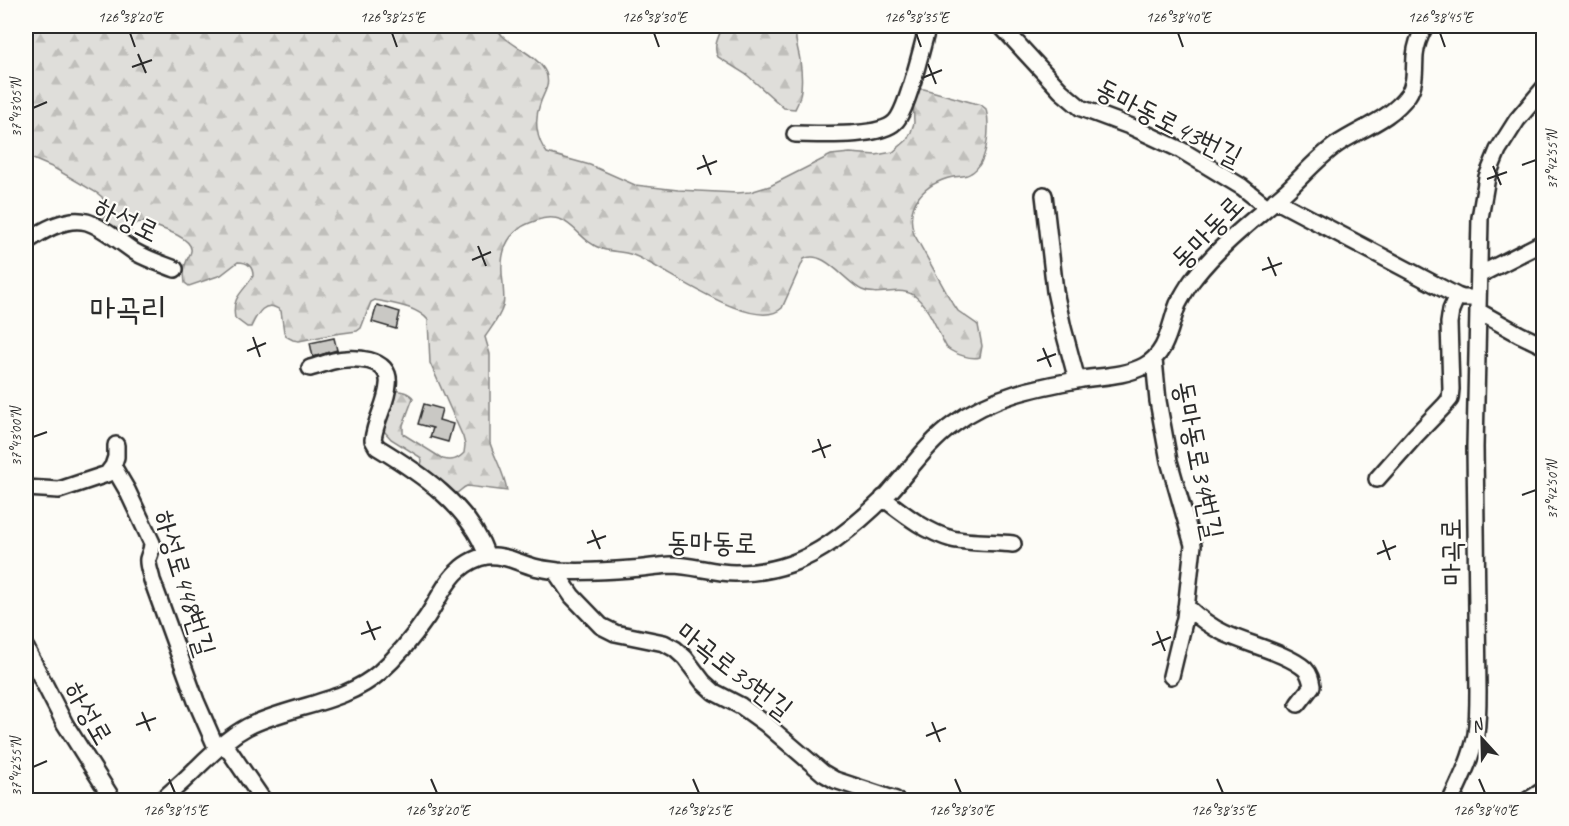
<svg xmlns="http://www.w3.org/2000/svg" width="1569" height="826" font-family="Caveat,'Poor Story',sans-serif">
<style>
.forest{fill:url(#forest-firs);stroke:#858482;stroke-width:1.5}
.building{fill:#c9c8c4;stroke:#2b2b2b;stroke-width:1.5}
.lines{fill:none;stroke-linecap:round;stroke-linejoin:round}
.minor-casing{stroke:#2b2b2b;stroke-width:20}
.minor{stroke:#fdfcf7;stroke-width:15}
.ticks{fill:none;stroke:#2b2b2b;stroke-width:2}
.labels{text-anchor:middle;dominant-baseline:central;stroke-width:4.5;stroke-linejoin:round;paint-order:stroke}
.street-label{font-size:28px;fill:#2b2b2b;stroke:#fdfcf7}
.quarter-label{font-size:32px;fill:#2b2b2b;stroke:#fdfcf7}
.neatline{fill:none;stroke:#2b2b2b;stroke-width:2}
.ticks-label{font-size:15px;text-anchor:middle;fill:#2b2b2b}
</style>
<defs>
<pattern id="forest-firs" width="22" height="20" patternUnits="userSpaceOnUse" patternTransform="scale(1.5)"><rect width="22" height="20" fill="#dfdeda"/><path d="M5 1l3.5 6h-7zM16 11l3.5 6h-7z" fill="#c0bfbb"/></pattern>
</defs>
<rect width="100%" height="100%" fill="#fdfcf7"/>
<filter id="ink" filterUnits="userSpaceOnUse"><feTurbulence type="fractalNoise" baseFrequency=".0167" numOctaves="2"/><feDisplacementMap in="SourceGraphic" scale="12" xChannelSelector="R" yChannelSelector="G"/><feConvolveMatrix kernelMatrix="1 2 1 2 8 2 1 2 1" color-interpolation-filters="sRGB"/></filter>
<g filter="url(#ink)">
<!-- forest -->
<path class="forest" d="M26,26h470c6,18 41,26 50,47 5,13 -3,20 -6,31 -6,16 -4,35 7,49l43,12 45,20 43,5 59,3 13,-1 20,-6 61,-31 19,-2 26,2 17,-3 14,-12 4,-8 3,-9 -1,-25 4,-9h7l57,16 5,4c4,16 3,54 -15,64 -5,4 -12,3 -18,4 -28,6 -49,27 -39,57l36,65 8,12 20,14 4,21 -2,11c-9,3 -25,-3 -33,-9 -10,-17 -16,-38 -31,-51 -14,-13 -37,1 -54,-7 -16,-7 -39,-42 -58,-31l-22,49c-28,27 -119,-42 -149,-53 -10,-4 -21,-3 -31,-6 -27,-9 -32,-42 -67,-28 -6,2 -12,4 -16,8 -18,13 -19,34 -16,54 0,7 2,16 0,23 -3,11 -12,22 -18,31l5,17v89c5,16 15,31 17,48l-40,-5c-6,2 -8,8 -15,9l-32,-27 2,-7 -2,-4 -29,-18 -7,-8v-5l11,-35c5,-1 15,2 18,7l-10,27v9l40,25c9,2 14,1 21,-6l1,-8 -2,-8 -33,-74 -2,-43c-12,-14 -35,-16 -53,-20l-4,2 -10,26 -4,3 -22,3 -36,7 -6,-1 -6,-3 -3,-5 -3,-21c-16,-13 -24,3 -30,16h-4l-12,-9c-4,-22 9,-26 18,-42 0,-10 -6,-14 -15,-14l-17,13 -32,11 -4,-3c-1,-9 -2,-15 2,-23 1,-3 4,-6 4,-9 3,-14 -37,-25 -47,-29 -15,0 -10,7 -17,15l-25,-15 5,-13 -5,-12 -5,-4 -43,-25 -28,-12z
M723,26h75c-5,12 0,21 2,34 2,14 3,36 -5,49l-11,-1 -37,-33 -29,-18c-6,-10 1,-21 5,-31z"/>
<!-- building -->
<path class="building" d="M377,305l23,7 -4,17 -24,-7z
M334,338l3,12 -24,7 -3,-14z
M424,404l18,5 -3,11 14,4 -5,18 -18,-5 3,-9 -15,-4z"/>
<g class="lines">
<defs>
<path id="minor" d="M1001,26l60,65 20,17 51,19 49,23 61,37 25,20
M795,134c23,0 84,4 100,-12 13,-12 27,-77 33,-96
M1044,195l11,96 8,37 14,52
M1275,200l182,96
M26,242c16,-11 40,-26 61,-20 14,4 36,22 48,30 12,7 27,12 40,17
M1479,275l65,-33
M1478,311l41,23 25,12
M1154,360l4,41 11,60 24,84 -8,73 -14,58
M310,368c8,-2 15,-5 23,-7 19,-5 59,-4 55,24 -1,18 -13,35 -15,55l4,7c43,26 93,59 110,109
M113,466l14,24 25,53c0,7 -2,9 -4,16 -1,6 3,15 4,21l44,121 21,48
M1377,479l39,-44 29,-30 5,-6 1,-10 -2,-66 2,-13 6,-14 6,2h15
M26,488l33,2 48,-16 6,-8 3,-9v-12
M883,498c21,16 43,34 69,41 17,4 43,3 61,5
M555,571l17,25 29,30 14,7 49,10 11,6 10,9 18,24 11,10 27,14 25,18 57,49 12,7 61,20
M1186,606c12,11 23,20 38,27 23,11 63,20 81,36 5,5 6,11 7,17l-14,18
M26,648l39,76 48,76
M224,743l39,57
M162,800c14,-12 28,-25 41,-38 14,-13 27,-26 44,-35 41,-21 99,-24 133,-55 18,-16 34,-36 47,-55 10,-15 18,-35 32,-47 7,-7 19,-13 28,-14 16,-2 32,7 47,11 8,2 16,3 24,4 24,1 49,0 73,-2 13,-1 26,-3 40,-4 21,0 42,8 64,8 18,0 38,-3 55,-9 35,-12 72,-44 98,-70 22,-24 39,-51 66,-70 37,-28 83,-37 128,-45 21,-3 43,-3 62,-13 24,-13 25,-39 34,-62 5,-9 10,-19 17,-27 25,-32 58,-57 88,-83 18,-16 33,-35 53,-49 25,-17 54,-25 72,-50 8,-12 6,-26 7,-39 1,-12 5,-21 10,-30
M1451,800c10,-21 21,-43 25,-66 2,-15 2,-29 2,-43l-3,-244 5,-229 7,-41 11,-27 19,-30 27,-32
M1528,800l16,-10"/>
</defs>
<!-- minor casing -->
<use href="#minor" class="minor-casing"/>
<!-- minor -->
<use href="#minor" class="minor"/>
</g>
</g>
<!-- ticks -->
<path class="ticks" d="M130,33l5,14M392,33l5,14M654,33l5,14M916,33l5,14M1178,33l5,14M1440,33l5,14M138,54l8,19M928,64l8,20M132,67l20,-7M922,78l20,-8M33,108l14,-6M703,155l8,20M1522,165l14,-5M1493,166l8,19M697,169l20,-8M1487,179l20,-7M478,246l8,20M1268,257l8,19M472,260l19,-8M1262,270l20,-7M253,337l7,20M1043,348l8,19M247,351l19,-8M1037,361l19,-7M33,437l14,-5M818,439l7,19M812,452l19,-7M1522,495l14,-5M592,530l8,19M1383,540l7,20M587,543l19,-7M1377,554l19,-8M367,621l8,19M1157,631l8,20M361,634l20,-7M1152,645l19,-8M142,712l8,19M932,722l8,20M136,725l20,-7M926,736l20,-8M33,767l14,-6M169,779l6,14M431,779l6,14M693,779l6,14M955,779l6,14M1217,779l6,14M1479,779l6,14"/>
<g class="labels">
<!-- street labels -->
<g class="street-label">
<text transform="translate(1169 122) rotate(27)">동마동로43번길</text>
<text transform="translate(127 219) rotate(26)">하성로</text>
<text transform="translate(1207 232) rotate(-46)">동마동로</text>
<text transform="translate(1199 460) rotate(79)">동마동로34번길</text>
<text transform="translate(712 542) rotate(1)">동마동로</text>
<text transform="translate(1451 552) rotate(-91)">마곡로</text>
<text transform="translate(185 583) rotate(73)">하성로448번길</text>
<text transform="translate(735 670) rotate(38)">마곡로35번길</text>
<text transform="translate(89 713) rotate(60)">하성로</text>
</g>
<!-- quarter labels -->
<g class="quarter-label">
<text x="128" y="308">마곡리</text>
</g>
</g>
<!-- margin -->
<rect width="1569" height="826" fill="none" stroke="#fdfcf7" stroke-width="66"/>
<!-- north arrow -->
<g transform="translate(1482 739) rotate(338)" stroke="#fdfcf7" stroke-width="4.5" paint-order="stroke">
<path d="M0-4.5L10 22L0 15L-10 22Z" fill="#2b2b2b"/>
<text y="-9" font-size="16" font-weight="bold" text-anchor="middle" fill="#2b2b2b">N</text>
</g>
<rect x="33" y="33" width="1503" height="760" class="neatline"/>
<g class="ticks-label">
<text x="130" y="22">126°38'20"E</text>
<text x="392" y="22">126°38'25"E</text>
<text x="654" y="22">126°38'30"E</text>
<text x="916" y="22">126°38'35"E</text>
<text x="1178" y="22">126°38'40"E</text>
<text x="1440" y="22">126°38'45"E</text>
<text transform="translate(16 108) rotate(-90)" y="5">37°43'05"N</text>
<text transform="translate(1552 160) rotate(-90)" y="5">37°42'55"N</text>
<text transform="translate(16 437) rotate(-90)" y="5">37°43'00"N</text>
<text transform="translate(1552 490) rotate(-90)" y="5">37°42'50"N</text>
<text transform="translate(16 767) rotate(-90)" y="5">37°42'55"N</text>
<text x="175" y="815">126°38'15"E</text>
<text x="437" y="815">126°38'20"E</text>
<text x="699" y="815">126°38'25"E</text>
<text x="961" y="815">126°38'30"E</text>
<text x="1223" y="815">126°38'35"E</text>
<text x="1485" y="815">126°38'40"E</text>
</g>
</svg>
